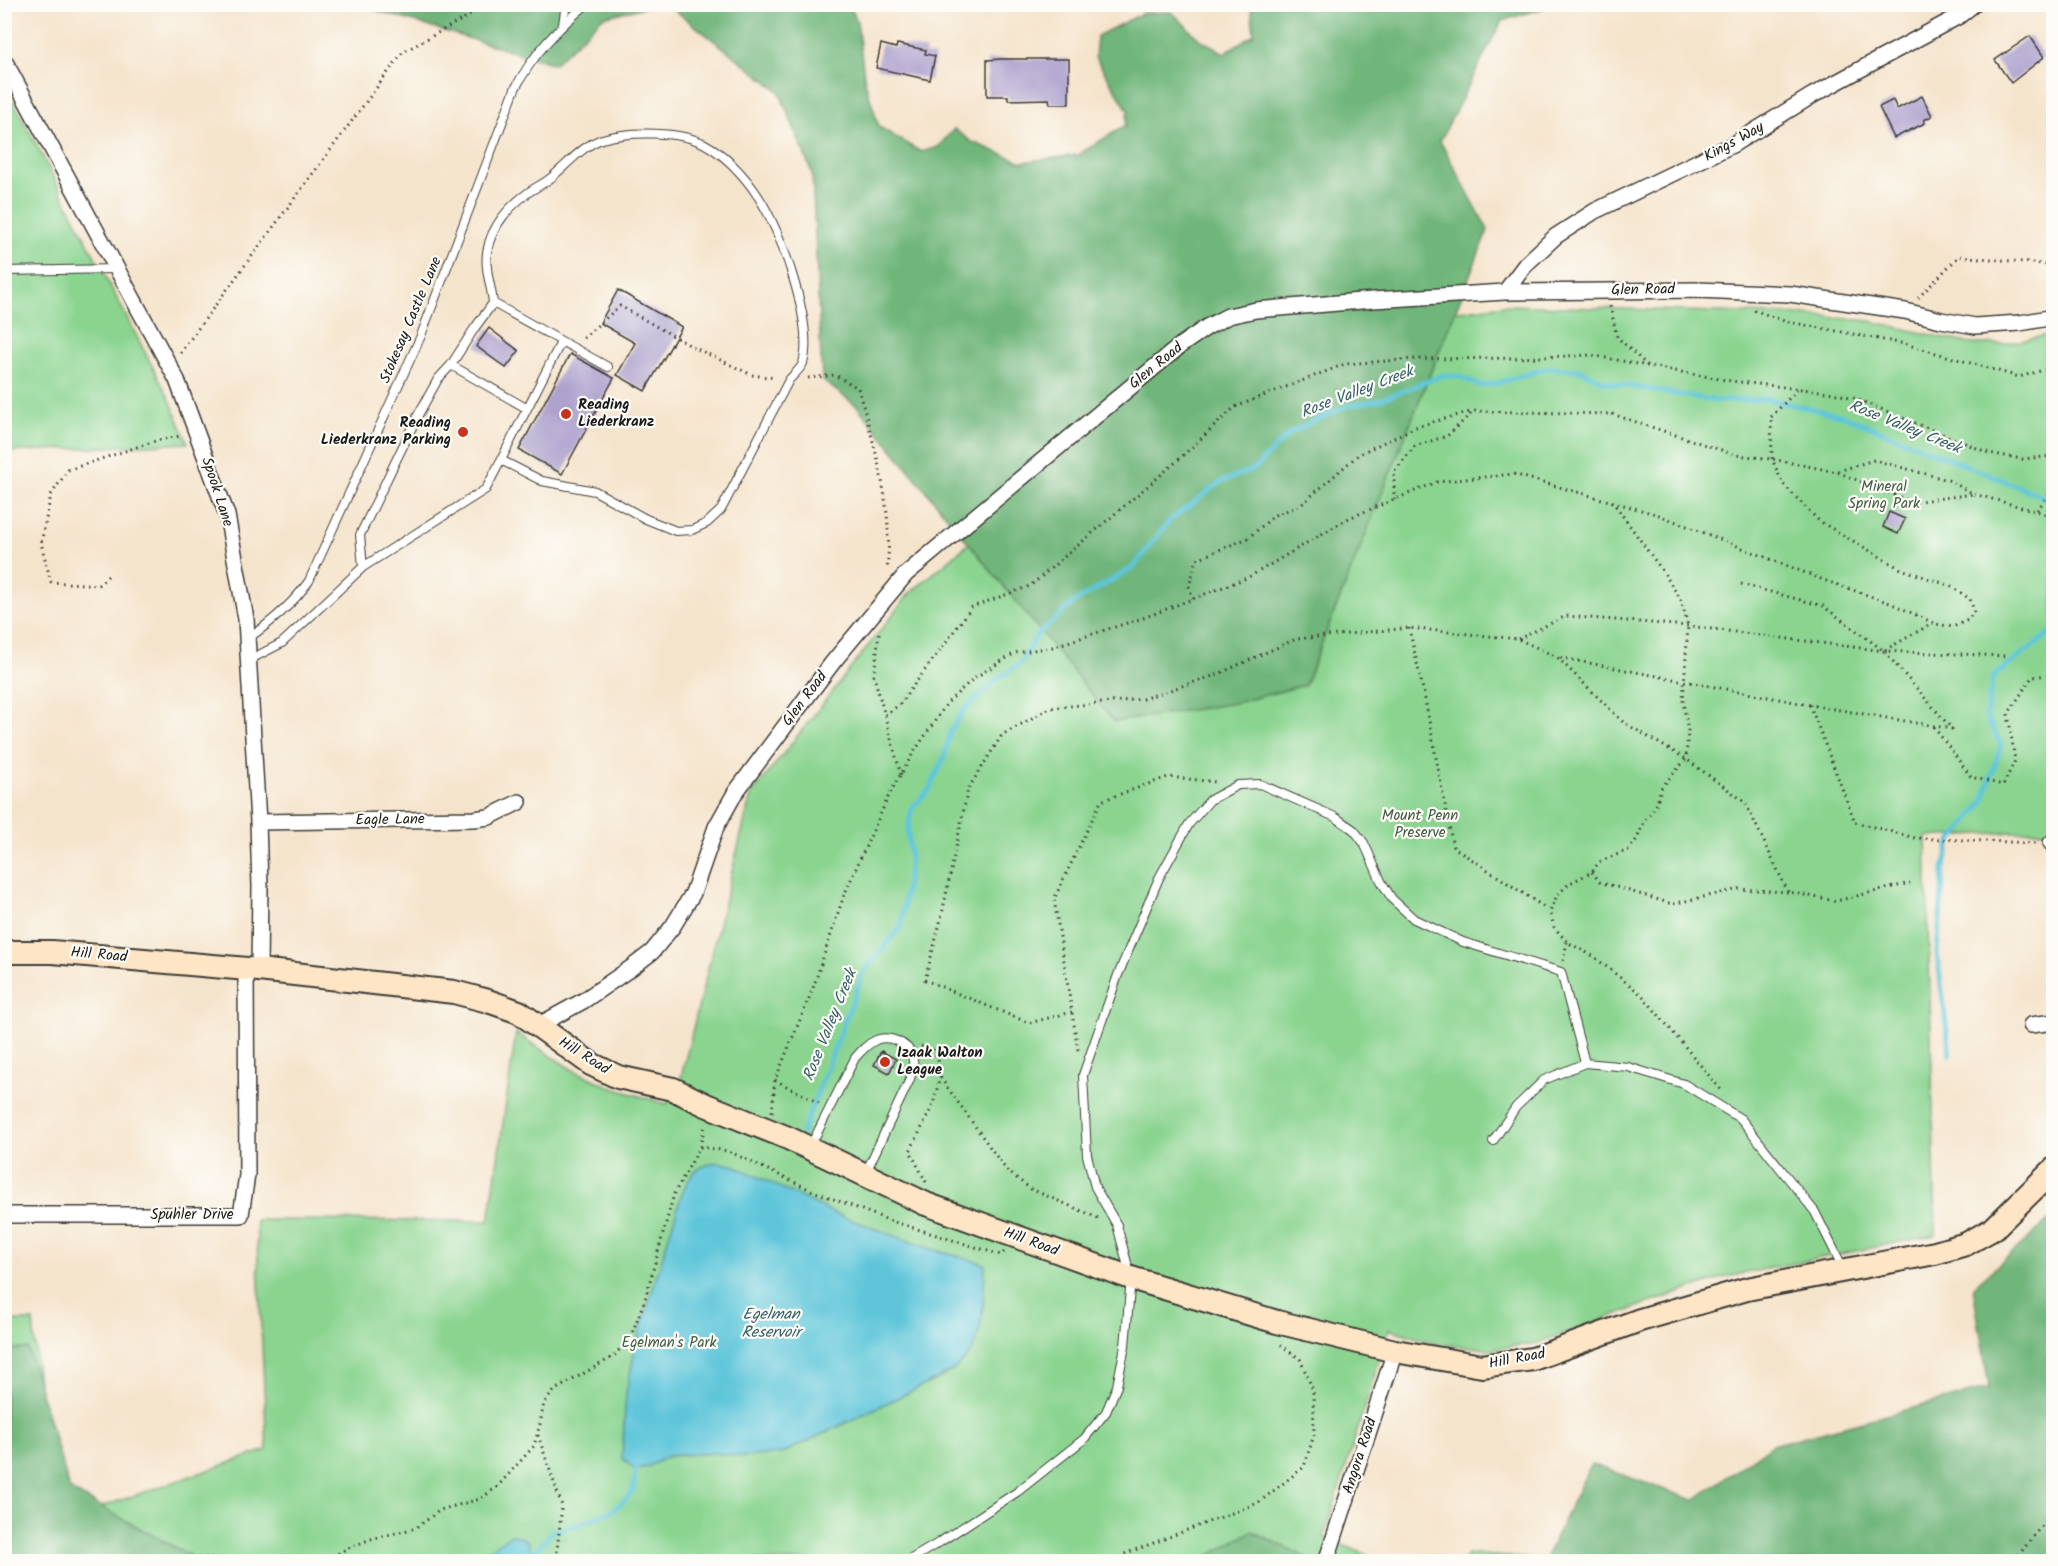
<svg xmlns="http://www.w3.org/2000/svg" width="2058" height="1566" font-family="Kalam,sans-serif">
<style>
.green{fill:#8ad490;stroke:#537856;stroke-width:1.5}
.forest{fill:#6fb67a;stroke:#46694b;stroke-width:1.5}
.water{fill:#5ec6da;stroke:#3d717b;stroke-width:1.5}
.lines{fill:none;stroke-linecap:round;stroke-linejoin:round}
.stream{stroke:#5ec6da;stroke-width:5}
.building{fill:#ada2ce}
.lane-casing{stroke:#3d3a36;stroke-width:10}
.street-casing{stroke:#3d3a36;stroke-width:18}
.secondary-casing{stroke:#3d3a36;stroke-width:26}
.path{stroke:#3d3a36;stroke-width:3;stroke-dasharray:1.5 4.5;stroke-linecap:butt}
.lane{stroke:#fff;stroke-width:8}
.street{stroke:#fff;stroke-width:15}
.secondary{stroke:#fde5c5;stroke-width:22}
.poi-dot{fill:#c8321e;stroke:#fdfcf7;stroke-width:2}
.labels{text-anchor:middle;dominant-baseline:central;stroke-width:4.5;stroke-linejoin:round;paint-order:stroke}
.street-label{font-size:15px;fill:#1c1c1c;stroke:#fdfcf7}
.poi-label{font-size:15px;font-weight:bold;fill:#1c1c1c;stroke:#fdfcf7;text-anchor:start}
.park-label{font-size:15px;fill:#425c45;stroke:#fdfcf7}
.water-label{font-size:16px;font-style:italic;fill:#366068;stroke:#fdfcf7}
</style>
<rect width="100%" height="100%" fill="#fdfcf7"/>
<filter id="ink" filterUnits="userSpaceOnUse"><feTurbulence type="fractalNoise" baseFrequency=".0167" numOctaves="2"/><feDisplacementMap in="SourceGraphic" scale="12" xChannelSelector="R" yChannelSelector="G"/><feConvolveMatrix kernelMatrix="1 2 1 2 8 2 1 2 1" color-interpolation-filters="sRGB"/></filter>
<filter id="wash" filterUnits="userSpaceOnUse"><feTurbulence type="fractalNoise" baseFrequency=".008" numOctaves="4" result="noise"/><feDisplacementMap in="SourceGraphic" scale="24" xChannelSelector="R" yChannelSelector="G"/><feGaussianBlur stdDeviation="1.35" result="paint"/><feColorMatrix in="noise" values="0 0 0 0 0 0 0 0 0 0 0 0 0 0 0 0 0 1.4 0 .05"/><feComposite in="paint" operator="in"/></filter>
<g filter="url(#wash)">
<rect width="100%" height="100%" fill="#f5e4cc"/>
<!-- green -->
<path class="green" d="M4,83l165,315 19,45 -183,9z
M1505,305l300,10 65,6 101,23h34l48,-10v496l-127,7 10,398 -210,42 -98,33 -90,33 -47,6 -54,-5 -48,-15 -65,208 57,24h-1376l-1,-240h29l16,204 218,-75 -11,-230 233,1 27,-188 55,36 45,20 51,15 13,-23 71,-286 158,-201 296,-250z
M1467,1554l92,7 -96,1z"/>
<!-- forest -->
<path class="forest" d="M361,5h293l-51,12 -49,47 -193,-58z
M668,5h182l7,17 8,60 14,45 42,25 17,-5 16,-18 18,13 50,20 56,-7 48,-30 2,-15 -33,-53 2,-21 46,-23 29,-1 26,26 26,15 30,-19 -3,-29h302l-51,16 -62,120 48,89 -183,455 -70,18 -121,19 -257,-316 -35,-26 -10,-207 -33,-82z
M2053,1217v344h-509l47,-97 103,36 78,-55 217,-57 -16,-101z
M5,1349h23l42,141 130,71h-195z
M1252,1531l61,30h-113z"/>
<!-- water -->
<path class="water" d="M717,1162l18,4 103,49 84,31 63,18c-2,33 2,77 -26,102 -5,4 -11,6 -16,10l-162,78 -37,3 -30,-4 -45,3 -22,11 -13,2 -12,-11 4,-65 10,-49 46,-151c9,-20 13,-26 35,-31z
M511,1534l12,4 5,4 4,14 -2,5h-55z"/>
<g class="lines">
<!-- stream -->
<path class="stream" d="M1950,1054l-13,-101 7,-85 6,-25 33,-41 18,-57 -15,-29 7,-39 61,-47
M802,1133l62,-162 37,-44 9,-68 -2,-28 4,-23 17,-18 15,-32 6,-26 14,-22 31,-29 26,-18 16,-28 37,-33 59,-34 36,-47 52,-39 33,-13 35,-35 27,-14 31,-14 32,-6 64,-25 18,2 19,9 18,-3 49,-15 33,2 25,12 112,19 50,-2 77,17 210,85
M513,1562l26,-15 14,-16 24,-6 25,-10 11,-5 10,-8 10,-11 4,-29"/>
</g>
<g id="blocks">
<!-- building -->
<path class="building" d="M2030,36l14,21 -33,26 -16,-23z
M881,44l15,4 1,-4 29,6 -1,4 10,2 -5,24 -54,-12z
M1001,59h68v45h-19l-1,-5 -41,1v-4h-21v-36z
M1922,96l10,20 -8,4 1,3 -31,15 -15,-31 14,-7 4,9z
M618,290l64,37 -37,64 -28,-16 18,-32 -35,-20z
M489,328l30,23 -13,17 -30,-22z
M570,354l44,24 -52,96 -43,-24z
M1889,512l16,7 -7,15 -15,-7z
M881,1051l15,8 -7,14 -15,-8z"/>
</g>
</g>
<g filter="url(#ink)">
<use href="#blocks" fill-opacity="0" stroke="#3d3a36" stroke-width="1.5"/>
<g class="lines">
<defs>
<path id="lane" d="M563,24l3,-20
M4,271l113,-2
M451,365l23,-36 19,-26
M501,460l60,-118
M363,567l-3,-32 57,-118 21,-38 13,-14 75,43
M247,639c25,-17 45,-34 62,-58l111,-243 95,-249c18,-35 42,-60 72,-85
M249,660l33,-17 81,-76 123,-78 15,-29 41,21 53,10 51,28 30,12 16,-1 15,-7 14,-13 68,-130c4,-5 12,-11 14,-17 11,-38 -20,-123 -39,-157 -13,-23 -35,-49 -59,-62 -25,-13 -75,-13 -103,-5 -20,7 -34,25 -50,38 -7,6 -16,10 -23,15 -24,17 -46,44 -42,76 1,11 5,23 6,35l115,64
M1493,1141l23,-34 28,-27 41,-17 43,4 56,17 57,35 74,93 28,56
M810,1147l45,-89c6,-7 12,-14 21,-18 12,-5 32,2 36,16 3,8 0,15 -2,23l-44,93
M906,1562l34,-20 77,-50 67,-53 22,-27 11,-26 8,-40 6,-68 -14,-53 -22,-38 -8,-32 -4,-80 35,-100 41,-97 30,-54 21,-24 28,-15 22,-1 75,33 19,13 10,13 17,38 11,18 22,20 49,23 98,30 24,91"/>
<path id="street" d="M4,60l173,320 50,135 19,104 12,203 2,64 -1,84
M1505,292l21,-28 30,-28 39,-25 137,-66 81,-50 146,-79 15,-12
M258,822l216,-3 15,-2 30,-15
M2051,843h3
M539,1025l44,-24 48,-33 21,-16 21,-26 20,-33 23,-66 19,-34 98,-131 73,-88 275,-229 26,-18 21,-11 28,-6 117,-10 132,-8 193,-2 92,4 115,17 36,9 34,6 45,-3 34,-6
M2031,1025l23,-3
M4,1215h237l6,-40 -1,-206
M1326,1562l69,-211"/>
<path id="secondary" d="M4,952h48l207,18 195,22 34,9 31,11 72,52 27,13 55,12 33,16 82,33 138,66 205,74 146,44 118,29 87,15 51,-7 107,-39 107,-31 188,-36 31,-9 27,-15 61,-60"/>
</defs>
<!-- lane casing -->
<use href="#lane" class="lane-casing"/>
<!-- street casing -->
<use href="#street" class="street-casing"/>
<!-- secondary casing -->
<use href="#secondary" class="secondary-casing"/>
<!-- path -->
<path class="path" d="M1918,298l41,-42 95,9
M1610,306l7,31 31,29 83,15 97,11 26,6 135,55 33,6 32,-3
M1754,310l30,11 121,23 114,33 35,-10
M583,338l37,-32 73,41 59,28 23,3
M180,353l223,-301 87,-48
M808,378l27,-3 23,13c17,60 36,120 29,182
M1838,471l36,-11 74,20 26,14 80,22
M1394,500v-28l21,-26 32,-10 27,-25 138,3 124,41 36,4 65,13 75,30 62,-8
M1612,501l52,72 17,27 7,26 -5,76 5,29 -2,28 -25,29 -5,18 -11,14 -8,19 -9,11 -29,12 -7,10 -22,11 -13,12 -7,17 4,15 13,15 26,14 49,39 79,95
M2037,510l17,-22
M108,576l-10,9 -47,-3 -10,-39 10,-48 17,-25 90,-30 23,-4
M1741,584l82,22 61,45 68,78 -142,-24 45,117 60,16 121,5
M1193,599l-4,-13 8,-27 51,-21 27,-23 26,-10 58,-51 59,-28 55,-15
M1409,628l15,66 29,153 91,60
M879,633l-5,43 27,99
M1518,639l48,-23 122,10 196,25 123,5
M1885,650l48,-27
M885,715l14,-10 73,-98 58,-21 146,-124 59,-55 110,-43 70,-5 103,-1 73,-3 57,11
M1934,727l37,50 32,8 12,-24 -7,-47 24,-37 22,-3
M1592,872l8,10 72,22 67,-15 49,3 48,9 74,-18
M1788,892l-43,-90 -59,-43 -63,-37 -66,-65 253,48
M1563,961l4,-19
M1072,1012l-43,11 -104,-43 16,-61 27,-130 34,-54 48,-27 92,-9 74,-24 80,-36 113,-11 109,11 39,18
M921,1046l12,4 5,8 2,19 67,94 24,18 67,29
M1078,1050l-24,-151 47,-98 67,-24 48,5
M775,1080l44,23
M772,1112l3,-32 37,-89 32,-96 45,-100 23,-40 35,-52 27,-25 41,-25 37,-6 94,-30 103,-40 100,-59 88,-36 76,-8 146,41 162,64 69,24 46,21 17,3 15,-7 6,-9 -4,-12 -19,-13 -50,-17 -82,-48 -36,-37 -11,-25 -1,-42 28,-29
M700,1147l28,4 85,40 75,29 113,35 3,-3
M926,1182l-16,-31 23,-46 7,-28
M538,1435l24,71 -6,53 4,3
M139,1562l25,-5 85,1 6,4
M322,1562l26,-14 23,-9 45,-11 24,-18 40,-11 17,-12 37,-41 6,-22 4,-21 11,-13 59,-34 17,-20 14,-37 29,-105 26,-47 5,-22
M1116,1562l6,-7 136,-52 46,-36 10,-32 -1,-45 -13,-31 -19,-14
M2008,1562l13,-10 33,-42"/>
<!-- lane -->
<use href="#lane" class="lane"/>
<!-- street -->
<use href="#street" class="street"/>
<!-- secondary -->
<use href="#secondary" class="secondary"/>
</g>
</g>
<!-- markers -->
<g class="poi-dot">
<circle cx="566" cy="414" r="6"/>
<circle cx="463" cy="432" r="6"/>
<circle cx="885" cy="1062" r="6"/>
</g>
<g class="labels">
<!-- street labels -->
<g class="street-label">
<text transform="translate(1734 142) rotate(-29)">Kings Way</text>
<text transform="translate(1643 290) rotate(-1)">Glen Road</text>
<text transform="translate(411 320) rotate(-67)">Stokesay Castle Lane</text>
<text transform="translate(1156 366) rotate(-39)">Glen Road</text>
<text transform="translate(217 492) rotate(72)">Spook Lane</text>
<text transform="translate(805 699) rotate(-53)">Glen Road</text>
<text transform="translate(390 820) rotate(-1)">Eagle Lane</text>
<text transform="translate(99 955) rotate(5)">Hill Road</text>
<text transform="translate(584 1056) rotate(32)">Hill Road</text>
<text x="192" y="1215">Spuhler Drive</text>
<text transform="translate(1031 1242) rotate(20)">Hill Road</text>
<text transform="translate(1517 1359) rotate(-11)">Hill Road</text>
<text transform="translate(1360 1456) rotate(-72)">Angora Road</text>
</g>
<!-- poi labels -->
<g class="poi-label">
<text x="578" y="405">Reading<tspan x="578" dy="17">Liederkranz</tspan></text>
<text x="451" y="423" text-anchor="end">Reading<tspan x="451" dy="17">Liederkranz Parking</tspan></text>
<text x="897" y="1053">Izaak Walton<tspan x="897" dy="17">League</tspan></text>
</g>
<!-- park labels -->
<g class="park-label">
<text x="1884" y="487">Mineral<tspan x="1884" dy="17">Spring Park</tspan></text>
<text x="1420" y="816">Mount Penn<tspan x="1420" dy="17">Preserve</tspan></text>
<text x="669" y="1343">Egelman's Park</text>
</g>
<!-- water labels -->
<g class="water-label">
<text transform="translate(1357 392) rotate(-21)">Rose Valley Creek</text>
<text transform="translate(1905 427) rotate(22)">Rose Valley Creek</text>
<text transform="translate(830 1025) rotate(-68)">Rose Valley Creek</text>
<text x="771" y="1314">Egelman<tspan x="771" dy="18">Reservoir</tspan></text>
</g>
</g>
<!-- margin -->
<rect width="2058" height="1566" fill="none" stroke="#fdfcf7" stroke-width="24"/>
</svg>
